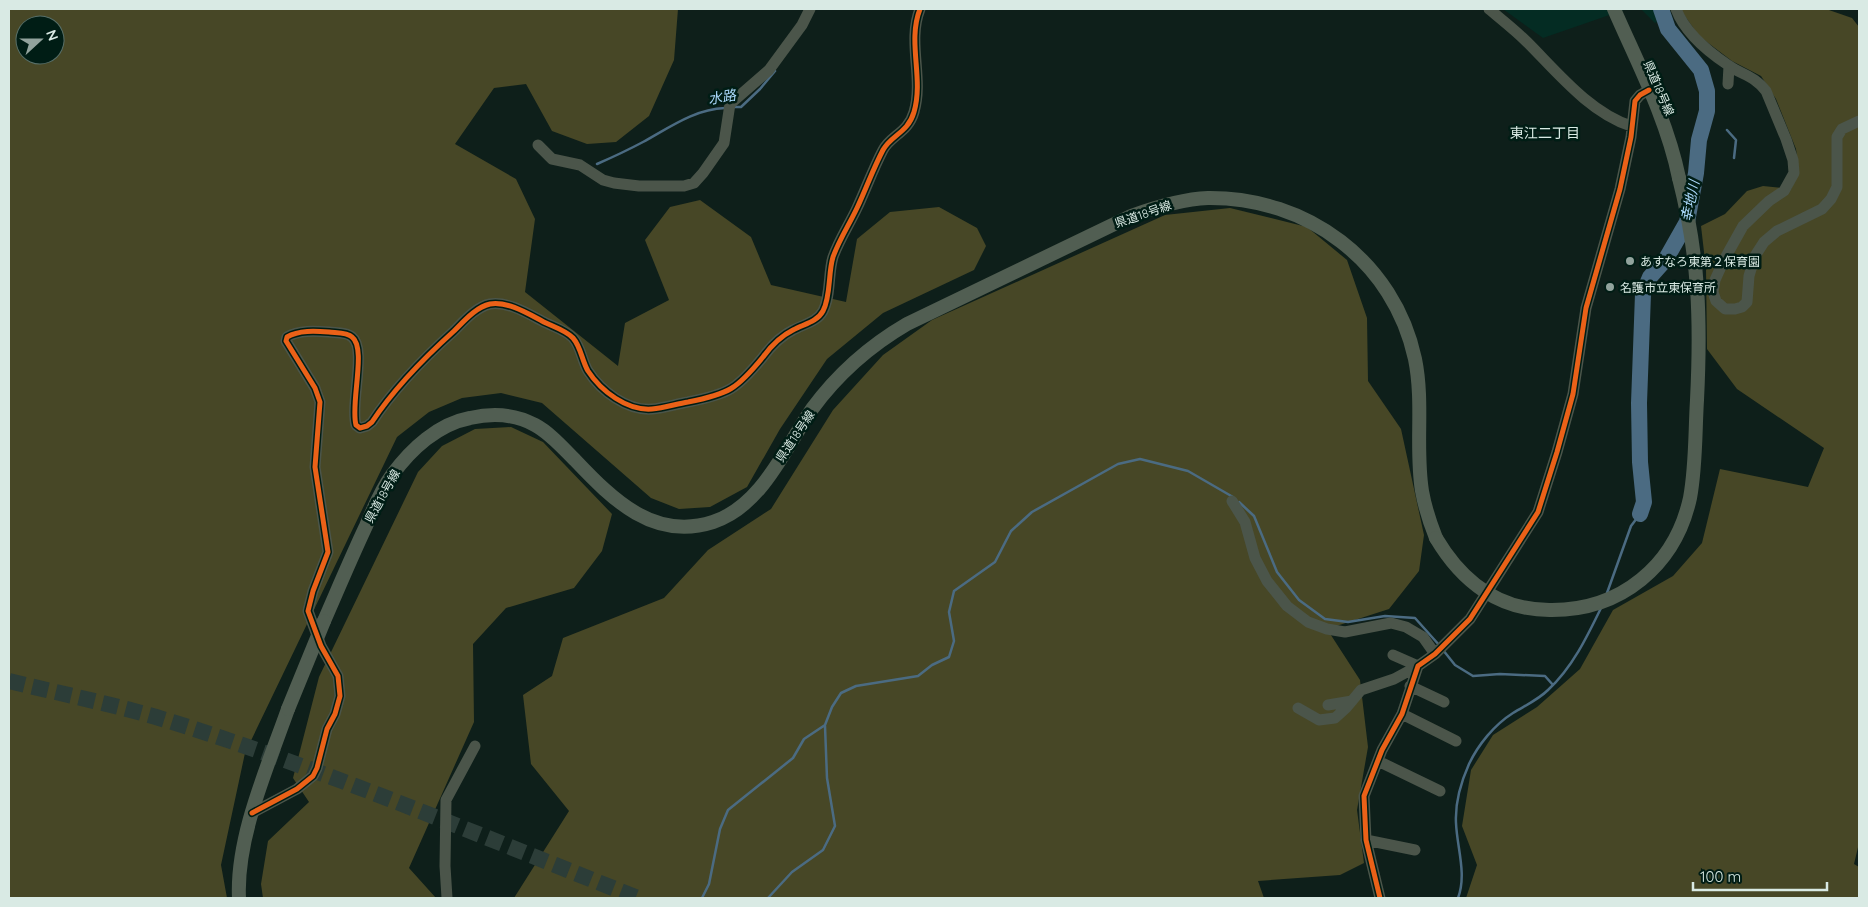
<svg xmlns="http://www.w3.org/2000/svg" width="1868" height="907" font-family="Quicksand,'Noto Sans JP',sans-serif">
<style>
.built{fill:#042c23}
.forest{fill:#474726;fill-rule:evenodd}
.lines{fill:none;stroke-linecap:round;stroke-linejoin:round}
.stream{stroke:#4b6b82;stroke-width:2.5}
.river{stroke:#4b6b82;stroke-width:16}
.highway-tunnel{stroke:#2c3d38;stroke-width:16;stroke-dasharray:16 8;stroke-linecap:butt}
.minor{stroke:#4b554a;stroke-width:11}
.major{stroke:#515e52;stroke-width:14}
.major-bridge{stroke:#515e52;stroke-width:14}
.cycleway-casing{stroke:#001d15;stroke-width:8}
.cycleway{stroke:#ea6118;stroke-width:5}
.poi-dot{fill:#92a39d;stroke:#001d15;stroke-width:2}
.labels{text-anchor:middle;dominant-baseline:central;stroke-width:5;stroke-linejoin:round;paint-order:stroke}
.street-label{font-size:12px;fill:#d9eae4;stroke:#001d15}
.poi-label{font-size:12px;fill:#d9eae4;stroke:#001d15;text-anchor:start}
.water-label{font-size:14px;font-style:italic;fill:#a9d7f9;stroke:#001d15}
.neighbourhood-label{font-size:14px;fill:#d9eae4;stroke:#001d15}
</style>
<rect width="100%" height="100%" fill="#0e1f1a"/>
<!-- built -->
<path class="built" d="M1503,9h131l-10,1 -81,28z
M1641,9h19l4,9 -9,5z"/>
<!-- forest -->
<path class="forest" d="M9,9h669l-4,51 -25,56 -33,26 -29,2 -35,-13 -26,-47 -32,4 -39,56 61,35 19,40 -10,73 93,74 7,-43 44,-23 -24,-60 25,-33 30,-7 51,37 20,48 75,17 11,-63 33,-27 49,-5 38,21 9,18 -12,24 -91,43 -56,46 -47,70 -33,58 -37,20 -31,2 -28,-11 -109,-95 -41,-10 -39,5 -33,14 -32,25 -152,316 -24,112 6,33h-218zM25,25h30v30h-30z
M1680,9h146l26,9 7,9v816l-5,21 5,3v31h-393l11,-33 -15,-39 9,-56 22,-35 44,-28 43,-38 33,-59 60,-34 29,-33 18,-74 88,18 16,-39 -87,-59 -30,-40 -1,-80 -5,-43 24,-12 22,-23 16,-5 28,3 8,-17 -3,-23 -20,-50 -15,-23 -29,-15 -33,-25z
M1230,208l77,19 40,33 20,58 1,63 33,48 23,106 -5,36 -30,38 -62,20 33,51 8,67 -11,63 7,53 -24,12 -82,6 6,17h-750l55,-87 -38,-47 -8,-69 29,-19 11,-38 101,-40 44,-48 63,-41 62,-99 50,-55 49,-35 233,-105z
M511,427l32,15 69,72 -10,37 -28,37 -68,20 -33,36 1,78 -65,146 27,30h-173l-2,-14 7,-43 41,-39 -16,-24 26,-101 99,-205 24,-26 33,-17z"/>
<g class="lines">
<!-- stream -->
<path class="stream" d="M733,107h8l19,-18 15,-18
M1727,130l9,10 -2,18
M597,164c16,-7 31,-14 46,-22 27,-15 52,-33 82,-34
M1239,502l15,14 23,56 22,28 26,19 23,3 37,-6 30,2 25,28
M1607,593l24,-67 9,-12
M1443,650l12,15 18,11 27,-2 45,2 8,9
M702,898l7,-14 11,-55 8,-19 65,-52 11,-19 21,-14 7,-18 9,-14 15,-7 62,-10 14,-11 17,-8 5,-16 -5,-29 5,-21 41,-29 16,-31 21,-19 86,-48 22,-5 48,12 45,26
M768,898l24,-26 31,-22 12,-24 -8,-48 -2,-52
M1458,898c9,-24 -1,-50 -2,-75 -1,-19 5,-41 13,-59 9,-19 25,-39 44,-51 11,-7 25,-13 35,-23 24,-22 39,-53 53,-82"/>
<!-- river -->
<path class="river" d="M1640,514l4,-12 -4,-40 -1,-59 4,-109 7,-17 16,-18 21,-37 9,-49 3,-33 8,-29v-20l-6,-21 -33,-41 -7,-20"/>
<!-- highway-tunnel -->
<path class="highway-tunnel" d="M9,681c49,12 98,22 147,36 164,50 322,118 482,181"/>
<!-- minor -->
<path class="minor" d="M1489,9c13,11 26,21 38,33 30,30 63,71 104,84
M1676,9c9,24 31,42 52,56 14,10 27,11 38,26l20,48 7,21 1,13 -10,18 -15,10 -26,25 -19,34 -9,20 -2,12 3,9 9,8h10l7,-2 5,-5 2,-26 6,-20 9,-14 13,-11 45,-22 9,-10 6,-12v-50l5,-8 17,-8
M1728,84l1,-18
M538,145l14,14 28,6 23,15 11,3 25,3h45l10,-3 9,-10 21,-30 6,-39 39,-34 33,-45 8,-16
M1232,501l13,21 10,36 12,23 20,25 21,16 19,7 18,3 46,-9 15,4 17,10 12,17
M1393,655l25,11
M1410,686l34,16
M1328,705l24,-4
M1298,708l21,12 16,-2 11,-10 15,-18 33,-11 24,-13
M1402,714l54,27
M1378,761l62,30
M252,813l45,-24 16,-13 4,-8 10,-39 8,-15 5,-18 -2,-20 -17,-30 -13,-35 5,-20 15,-39 -13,-85 5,-65 -5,-14 -29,-47 1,-4c12,-7 28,-6 42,-5 6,1 18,0 23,5 15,11 -2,67 4,88l4,3 7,-2 5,-4c23,-35 52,-64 82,-91 10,-10 22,-24 36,-27 17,-3 37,9 52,17 9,5 24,9 31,17 8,9 9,23 15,33 13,20 39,40 64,38 12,-1 24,-5 36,-7 41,-8 49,-13 75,-45 8,-11 18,-21 30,-27 11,-6 24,-8 30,-19 8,-15 5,-38 10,-54 6,-17 16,-32 24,-49 9,-19 16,-39 26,-58 8,-15 25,-17 31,-38 10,-34 -7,-70 6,-103
M1366,840l49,10
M447,898l-2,-32 1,-66 29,-54
M1380,898l-14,-58 -2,-44 18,-46 20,-36 16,-48 17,-12 35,-35 68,-107 19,-60 16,-58 13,-86 34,-119 11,-52 4,-36 5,-6 9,-5"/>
<!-- major -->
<path class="major" d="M1614,9c24,55 53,110 65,169
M324,621c14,-32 27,-63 42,-95 7,-17 15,-36 26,-51 19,-26 46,-51 78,-57 22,-5 45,-4 65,7 15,8 28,23 40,35 38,40 79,81 138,62 49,-16 72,-74 99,-113 25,-34 59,-64 95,-85l224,-108c25,-9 51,-17 77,-18 99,-1 186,63 207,161 9,44 0,89 7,132 3,17 8,32 14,47
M239,898c-3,-61 29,-132 49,-189"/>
<!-- major-bridge -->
<path class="major-bridge" d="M1436,538c26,44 64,73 116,72 69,0 123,-44 138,-112 6,-32 5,-66 7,-98 4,-80 2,-144 -18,-222
M288,709l36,-88"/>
<defs>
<path id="cycleway" d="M252,813l45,-24 16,-13 4,-8 10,-39 8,-15 5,-18 -2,-20 -17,-30 -13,-35 5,-20 15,-39 -13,-85 5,-65 -5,-14 -29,-47 1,-4c12,-7 28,-6 42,-5 6,1 18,0 23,5 15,11 -2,67 4,88l4,3 7,-2 5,-4c23,-35 52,-64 82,-91 10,-10 22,-24 36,-27 17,-3 37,9 52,17 9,5 24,9 31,17 8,9 9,23 15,33 13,20 39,40 64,38 12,-1 24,-5 36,-7 41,-8 49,-13 75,-45 8,-11 18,-21 30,-27 11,-6 24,-8 30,-19 8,-15 5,-38 10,-54 6,-17 16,-32 24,-49 9,-19 16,-39 26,-58 8,-15 25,-17 31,-38 10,-34 -7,-70 6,-103
M1380,898l-14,-58 -2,-44 18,-46 20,-36 16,-48 17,-12 35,-35 68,-107 19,-60 16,-58 13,-86 34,-119 11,-52 4,-36 5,-6 9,-5"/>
</defs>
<!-- cycleway casing -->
<use href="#cycleway" class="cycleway-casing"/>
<!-- cycleway -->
<use href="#cycleway" class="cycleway"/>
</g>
<!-- markers -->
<g class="poi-dot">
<circle cx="1630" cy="261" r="5"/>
<circle cx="1610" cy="287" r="5"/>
</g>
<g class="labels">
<!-- street labels -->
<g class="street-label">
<text transform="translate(1659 88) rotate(67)">県道18号線</text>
<text transform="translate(1143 214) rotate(-19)">県道18号線</text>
<text transform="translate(795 436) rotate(-56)">県道18号線</text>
<text transform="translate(382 496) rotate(-61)">県道18号線</text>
</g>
<!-- poi labels -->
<g class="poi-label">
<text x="1640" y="261">あすなろ東第２保育園</text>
<text x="1620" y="287">名護市立東保育所</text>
</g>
<!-- water labels -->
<g class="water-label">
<text transform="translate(722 97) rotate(-10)">水路</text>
<text transform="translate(1690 201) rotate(-78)">幸地川</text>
</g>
<!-- neighbourhood labels -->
<g class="neighbourhood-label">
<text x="1545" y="133">東江二丁目</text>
</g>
</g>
<!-- border -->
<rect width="1868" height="907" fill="none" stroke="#d9eae4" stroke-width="20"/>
<!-- north arrow -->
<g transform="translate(40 40) rotate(69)"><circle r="24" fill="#001d15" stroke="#576f68"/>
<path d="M0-4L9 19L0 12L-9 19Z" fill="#92a39d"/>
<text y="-8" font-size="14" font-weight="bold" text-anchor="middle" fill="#d9eae4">N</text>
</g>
<!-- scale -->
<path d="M1693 882v8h134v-8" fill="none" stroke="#d9eae4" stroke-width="2.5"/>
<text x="1700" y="882" font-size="15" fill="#d9eae4" stroke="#001d15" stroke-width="4" paint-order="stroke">100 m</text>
</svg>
